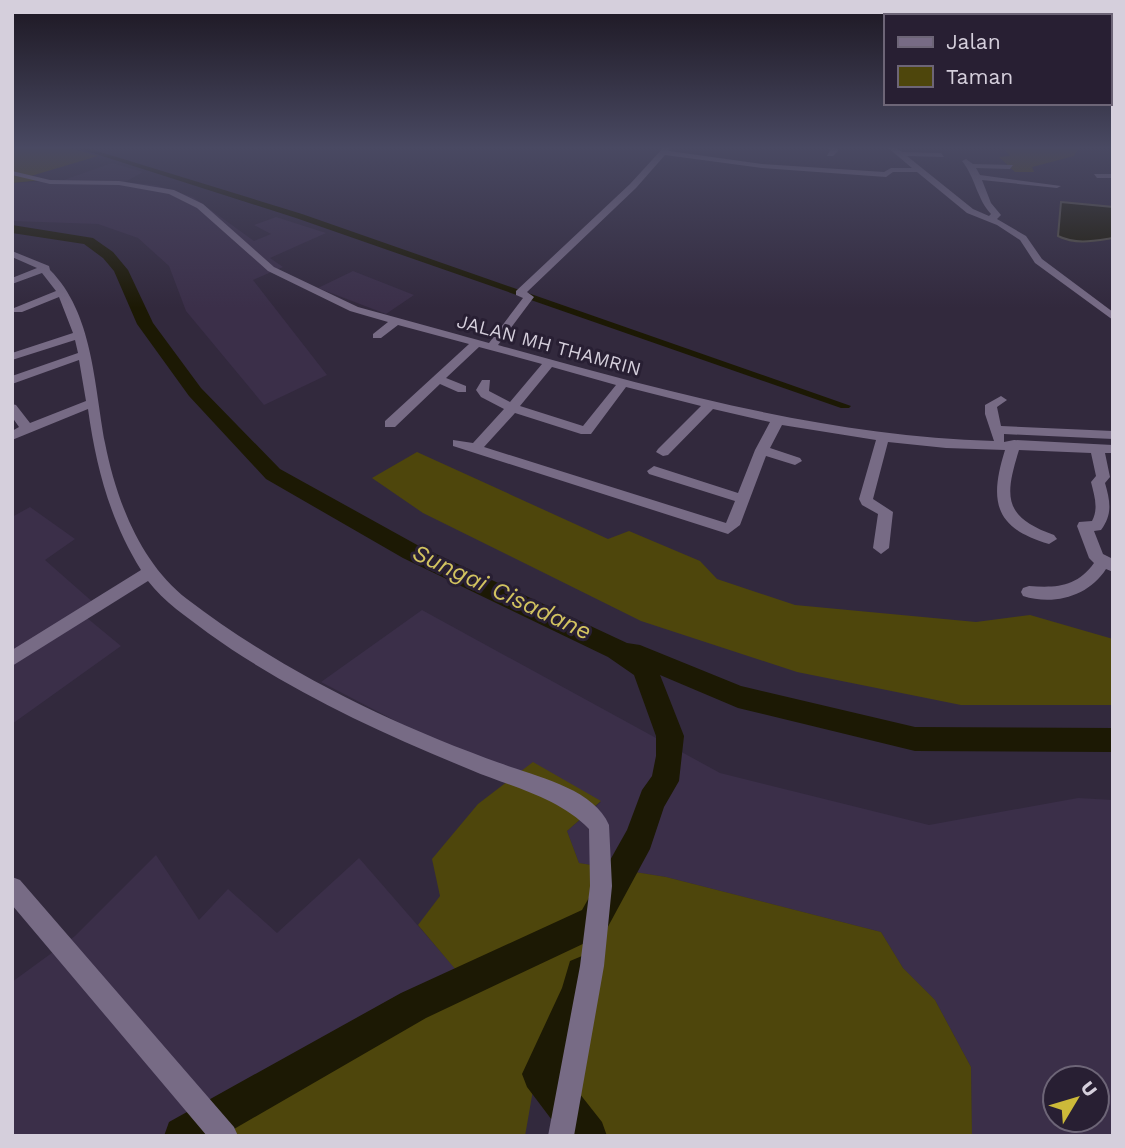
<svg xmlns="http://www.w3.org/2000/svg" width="1125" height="1148" font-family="'Work Sans',sans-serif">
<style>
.built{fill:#3b2f49;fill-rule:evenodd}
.green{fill:#4e460c}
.water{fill:#1c1904;stroke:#545045;stroke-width:2}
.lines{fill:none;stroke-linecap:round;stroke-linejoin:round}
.canal{fill:#1c1904;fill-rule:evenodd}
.river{fill:#1c1904;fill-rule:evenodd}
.minor{fill:#776b85;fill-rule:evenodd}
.labels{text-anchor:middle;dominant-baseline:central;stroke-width:6;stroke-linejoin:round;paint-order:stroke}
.far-street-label{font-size:19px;fill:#d5cfdc;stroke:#281f33}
.water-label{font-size:24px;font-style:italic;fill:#d2c360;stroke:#281f33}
</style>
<rect width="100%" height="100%" fill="#32293d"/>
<!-- built -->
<path class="built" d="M112,163l31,9 -18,10 30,3 38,12 61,44 17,-7 -17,-9 22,-8 50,16 -56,25 13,9 -30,13 74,95 -63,30 -78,-94 -17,-45 -31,-28 -40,-14 -86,-3v-38l49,-2z
M353,271l61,24 -28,19 -68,-26z
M30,507l45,32 -30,21 50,44 -14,9 40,33 -109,78v-207z
M422,610l298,163 209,52 149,-27 35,2v336h-141l-1,-69 -36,-67 -32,-32 -22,-36 -215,-55 -87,-14 -12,-32 34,-29 -92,-22 -188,-98zM1055,1078h42v42h-42z
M156,855l43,65 29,-31 49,44 82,-75 114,131 -271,147h-190v-154l63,-46z"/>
<!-- green -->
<path class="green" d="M12,147h55l31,9 -67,20 11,4 -30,3z
M1003,147h76l-5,9 -42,11 2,5h-19l-16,-15 11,-1z
M417,452l191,87 21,-8 71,30 17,18 78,26 181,17 54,-7 83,24v66h-152l-164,-33 -156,-51 -218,-108 -51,-35z
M533,762l68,39 -34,30 12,32 87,14 215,55 22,36 32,32 36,67 1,69h-406l-30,-63 -11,63h-323l270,-147 -54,-64 22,-29 -8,-37 46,-55z"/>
<!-- water -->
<path class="water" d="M1061,202l52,5v31c-19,3 -37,7 -55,-2z"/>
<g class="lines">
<!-- canal -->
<path class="canal" d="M74,147h10l218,67 549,192 -2,2h-8l-545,-190z"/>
<!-- river -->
<path class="river" d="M12,225l81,13 20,14 15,18 25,53 48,65 79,81 139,77 208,97 13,2 101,41 174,41 198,1v24l-198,-1 -177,-43 -78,-33 24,61 -5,45 -15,26 -14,42 -46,85 -178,84 -204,118h-58l5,-14 232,-129 181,-83 45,-80 15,-40 10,-14 4,-20v-20l-22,-61 -26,-18 -205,-99 -137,-79 -77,-83 -52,-72 -23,-53 -11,-13 -19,-14 -72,-11z
M582,956l12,5c13,30 -20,81 -33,109l41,52 5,14h-43l-37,-49 -5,-13 40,-86 8,-27z"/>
<!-- minor -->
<path class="minor" d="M664,147h8l-3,4 93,13 122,8 7,-4h21l-25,-21h8l7,5 39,1 3,4 -37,-1 66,53 16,7 2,-2c-14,-15 -16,-37 -29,-53l4,-2 7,5 40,1 -3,4 -34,-1 4,7 81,11 -4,2 -75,-8 9,23 10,12 -4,4 29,17 16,23 71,53v8l-78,-57 -15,-23 -23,-15 -30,-12 -50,-41h-24l-7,5 -124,-9 -97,-13 -29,33 -109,104 7,5 -36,48c163,45 326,91 496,96l-9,-27v-9l16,-9 6,4 -10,7 4,19 112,5v8l-109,-5v8l10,-2 99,5v8h-8l5,24 -5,6c5,18 8,31 -4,47l-7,1 9,23 10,5v13l-7,-3c-17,27 -52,37 -83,27l-2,-4 2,-4 6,-2c27,2 48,1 65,-23l-5,-5 -12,-32 2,-4 13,-1c7,-13 2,-26 -1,-39l5,-6 -5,-23 -72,-3c-15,48 -15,67 35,85l3,4 -8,5c-55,-16 -60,-43 -44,-94l-59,-2 -58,-6 -15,57 20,13 -4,36 -8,6 -8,-6 5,-34 -16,-9 -3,-6 17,-59 -94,-15 -12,23 30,10 2,3 -7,4 -29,-9 -26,69 -12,9 -275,-88v-6l20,3 31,-34 -23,-12 -5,-7 6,-10h8l-1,11 21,11 32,-38 -63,-17 -33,31 20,8v6h-8l-18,-8 -45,43h-10v-6l84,-77 -71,-19 -17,13h-8v-4l15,-12 -38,-11 -82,-40 -71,-63 -28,-14 -50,-9 -69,-1 -38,-9v-4l38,9 69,1 55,9 29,14 71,63 84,40 131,36 34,-45 -7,-3v-4l114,-107zM552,367l64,18 -33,41 -63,-20zM626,387l75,19 -43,43 -2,3 7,4 5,-1 45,-46 57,13 -15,28 -17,43 -84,-27 -7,5 2,3 86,27 -9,22 -242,-76 31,-34 66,21h10z
M828,147h8l2,4 -5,5h-6l3,-6z
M1094,174h19v4h-16z
M12,251l37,15 1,4c43,43 44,114 55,173 11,56 35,120 82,156 97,74 210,128 324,168 32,11 84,24 98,58l3,61 -8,80 -30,170h-26l32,-170 10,-80 -1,-57c-31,-32 -78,-42 -118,-59 -92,-38 -182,-79 -263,-137 -21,-16 -44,-31 -60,-52l-136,85v-16l129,-80c-31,-50 -45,-103 -53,-161l-76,31v-9l7,-4 -7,-10v-13l4,1 14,18 56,-22 -7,-41 -67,24v-8l66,-23 -3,-13 -63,20v-7l61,-20 -14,-36 -37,15h-8v-4l42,-17 -14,-18 -30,11v-6l25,-10 -25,-11z
M12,877l8,3 214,247 4,9h-31l-195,-231z"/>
</g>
<!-- sky -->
<linearGradient id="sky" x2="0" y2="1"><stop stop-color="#1c1722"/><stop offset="0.48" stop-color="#494962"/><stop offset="1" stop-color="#494962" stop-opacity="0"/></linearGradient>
<rect width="1125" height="308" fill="url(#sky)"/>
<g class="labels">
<!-- far-street labels -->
<g class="far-street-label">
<text transform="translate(549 345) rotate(15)">JALAN MH THAMRIN</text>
</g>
<!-- water labels -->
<g class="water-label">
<text transform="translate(502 592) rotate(25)">Sungai Cisadane</text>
</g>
</g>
<!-- border -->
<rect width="1125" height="1148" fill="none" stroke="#d5cfdc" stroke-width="28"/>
<!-- legend -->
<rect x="884" y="14" width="228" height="91" fill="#281f33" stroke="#6d6577" stroke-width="2"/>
<rect x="898" y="37" width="35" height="10" fill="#776b85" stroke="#6d6577" stroke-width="2"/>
<text x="946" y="49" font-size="21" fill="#d5cfdc">Jalan</text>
<rect x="898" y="66" width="35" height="21" fill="#4e460c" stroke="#6d6577" stroke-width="2"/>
<text x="946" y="84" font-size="21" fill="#d5cfdc">Taman</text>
<!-- north arrow -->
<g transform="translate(1076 1099) rotate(52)"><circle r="33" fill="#281f33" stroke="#6d6577" stroke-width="2"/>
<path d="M0-5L12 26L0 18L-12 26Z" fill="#ccb939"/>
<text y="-10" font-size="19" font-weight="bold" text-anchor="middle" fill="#d5cfdc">U</text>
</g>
</svg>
